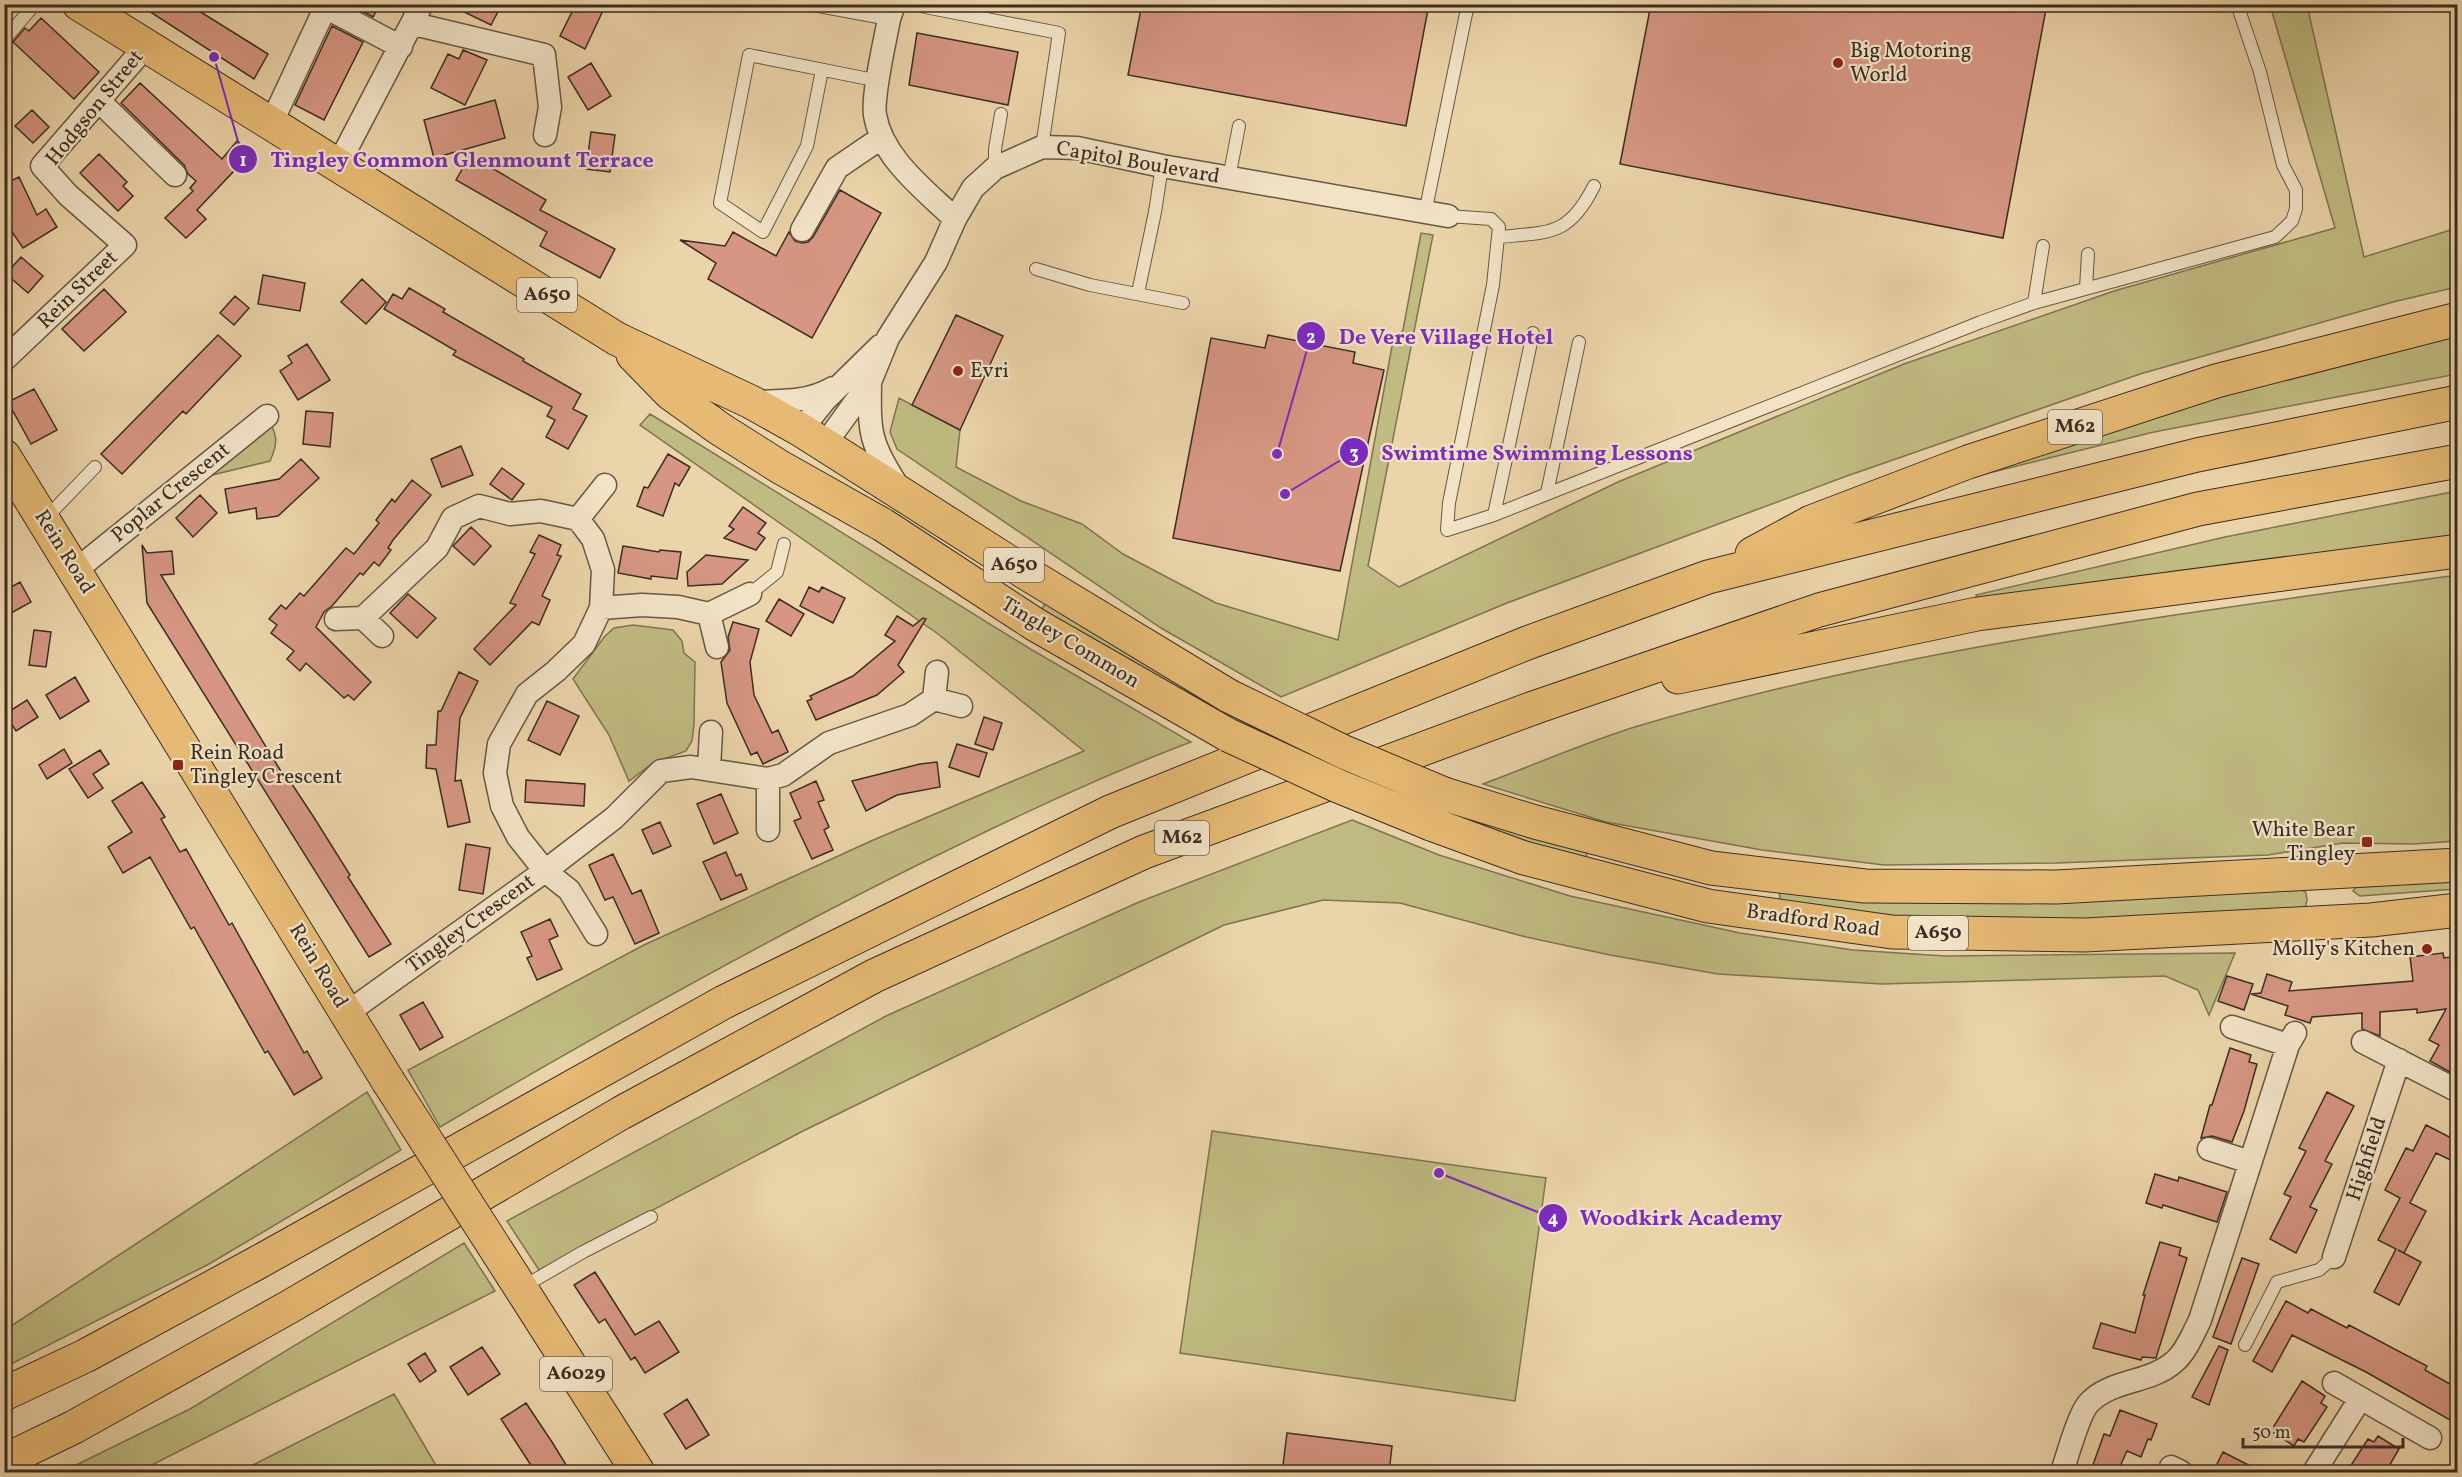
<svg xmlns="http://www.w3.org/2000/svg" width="2462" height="1477" font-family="Vollkorn,serif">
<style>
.green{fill:#c0bb82;stroke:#7e7452;stroke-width:1.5}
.building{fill:#d69683;stroke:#3b2d22;stroke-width:1.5}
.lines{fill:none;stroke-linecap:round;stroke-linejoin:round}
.lane-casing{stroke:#675744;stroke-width:14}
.street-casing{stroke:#675744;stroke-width:25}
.primary-casing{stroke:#3b2d22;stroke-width:35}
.highway-casing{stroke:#3b2d22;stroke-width:35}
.lane{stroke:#f2e3c7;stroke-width:12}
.street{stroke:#f2e3c7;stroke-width:22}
.primary{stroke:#e6ba74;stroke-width:33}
.highway{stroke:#e6ba74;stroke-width:33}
.primary-bridge-casing{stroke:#3b2d22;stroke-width:35;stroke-linecap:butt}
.primary-bridge{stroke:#e6ba74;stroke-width:33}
.poi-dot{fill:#8f2418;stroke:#f2e3c7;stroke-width:2}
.labels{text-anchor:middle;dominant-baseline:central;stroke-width:4.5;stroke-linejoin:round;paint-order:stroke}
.shield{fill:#f2e3c7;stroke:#726454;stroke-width:1.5}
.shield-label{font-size:20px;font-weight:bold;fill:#3b2d22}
.poi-label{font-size:21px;fill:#3b2d22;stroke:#f2e3c7;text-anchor:start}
.street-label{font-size:21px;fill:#3b2d22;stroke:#f2e3c7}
.leader{fill:none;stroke:#7b2cbf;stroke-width:2}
.callout-dot{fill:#7b2cbf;stroke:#f2e3c7;stroke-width:2}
.mark-label{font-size:18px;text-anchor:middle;font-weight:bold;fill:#fff}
.callout-label{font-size:22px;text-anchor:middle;font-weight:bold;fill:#7b2cbf;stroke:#f2e3c7;stroke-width:4.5;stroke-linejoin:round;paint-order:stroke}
</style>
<rect width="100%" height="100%" fill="#ebd4a9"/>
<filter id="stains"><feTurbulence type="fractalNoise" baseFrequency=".00333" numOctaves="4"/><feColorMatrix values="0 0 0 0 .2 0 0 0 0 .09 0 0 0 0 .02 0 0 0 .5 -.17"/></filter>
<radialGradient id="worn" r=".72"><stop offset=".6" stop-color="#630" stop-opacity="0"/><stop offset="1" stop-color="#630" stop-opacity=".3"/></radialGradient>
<!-- green -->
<path class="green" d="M2270,5h37l57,252 93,-29v59l-64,15 -253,72 -296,103 -337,126 -226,94 -120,-69 -264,-179 -7,-17 9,-34 61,32 -4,37 65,34 61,23 41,30 93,49 122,37 54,-294 11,-16 18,-97 12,2 -65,331 31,21 219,-105 286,-118 210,-73 221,-63z
M2457,328v46l-303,58 -177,44 246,-84z
M650,414l382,236 159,92c-85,32 -168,71 -249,111 -172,84 -337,177 -502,274l-32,-57 236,-125 227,-104 213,-90 -146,-117 -298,-209z
M267,416c10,19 12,25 3,45l-87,21z
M2457,491v48l-477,65 -4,-9 249,-58z
M2457,575v266l-44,3 -70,-1 -75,12 -212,8 -172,2 -122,-15 -156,-28 -123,-38c51,-19 103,-42 155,-58 267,-79 544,-112 819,-151z
M1048,599l185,111 -16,5 -177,-103z
M633,625l40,5 9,11 2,12 11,9 -1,63 -2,16 -6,10 -33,12 -24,18 -20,-46 -36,-56 32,-43 9,-8z
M1448,807l139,45 -1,8 -162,-48z
M1352,820l87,35 131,41 170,37 113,17 92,6 290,-3 -26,62 -11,-25 -33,-14 -283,8 -164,-10 -108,-19 -88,-19 -122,-33 -77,-3 -99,25 -423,207 -262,138 -32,-49 379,-205 253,-114z
M2457,875v14l-97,7 -7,-5 4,-5z
M2300,888l6,5 1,7 -2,8 -210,15 -207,-4 -107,-16 -2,-11z
M367,1092l34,58 -192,114 -204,103v-37z
M1212,1131l334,47 -31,223 -335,-48z
M464,1243l31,48 -357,181h-76l128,-63z
M394,1394l46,78h-201z"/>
<!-- building -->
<path class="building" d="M138,4h50l80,50 -14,25z
M349,4h31l-7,13z
M448,4h54l-11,21z
M576,4h30l-21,45 -25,-13z
M1142,4h287l-23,122 -278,-51z
M1651,4h396l-44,234 -383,-74z
M41,18l58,54 -25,27 -61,-57 12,-14 4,3z
M332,26l31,16 -39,78 -29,-15z
M917,33l101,19 -10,53 -99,-20z
M463,50l24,10 -22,45 -34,-17 17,-34 11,5z
M591,63l20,33 -23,14 -20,-33z
M140,83l82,76 15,-18 14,12 -54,57 9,9 -20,19 -21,-20 28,-27 -3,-3 6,-7 -8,-7 -4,-9 -63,-62z
M495,100l10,38 -71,20 -10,-38z
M32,110l17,17 -16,16 -18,-17z
M591,132l24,3 -5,37 -24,-3z
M99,154l28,28 -4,4 10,10 -15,15 -38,-38z
M470,155l76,45 -6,10 75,39 -15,29 -60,-32 7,-14 -91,-52z
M19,177l18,38 9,-6 11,18 -34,21 -19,-28v-36z
M840,190l41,23 -69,125 -104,-59 8,-16 -36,-23 45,6 8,-14 43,24 13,-24 6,9 7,2 6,-1 5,-5z
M21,257l22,19 -15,17 -22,-19z
M263,275l42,8 -5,28 -42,-7z
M362,279l24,23 -20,22 -25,-22z
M409,288l36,21 -2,3 81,47 -1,2 58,33 -8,15 14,7 -19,33 -22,-12 9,-17 -8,-4 5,-9 -99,-52 3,-4 -72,-42 9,-15 9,5z
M104,289l22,23 -42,39 -22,-22z
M235,296l14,12 -15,17 -14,-12z
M956,315l47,21 -43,94 -48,-25z
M218,335l23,21 -55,58 -3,-3 -61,63 -21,-20z
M1268,335l87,17 -2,11 31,7 -44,201 -167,-33 38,-200 54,10z
M307,344l23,36 -32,20 -18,-29 12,-8 -4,-7z
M34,389l23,41 -26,14 -23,-42z
M306,411l27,2 -3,34 -27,-3z
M461,446l12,29 -31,12 -11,-28z
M668,454l22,13 -11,19 -4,-3 -12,33 -26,-10 7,-19 4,1z
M301,459l18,19 -41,38 -21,3 -1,-11 -27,5 -4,-24 54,-10z
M502,468l22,16 -12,16 -22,-16z
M412,480l19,15 -38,45 -5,8 3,2 -12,16 -5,-4 -11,13 -3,-2 -28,33 -8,6 -8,15 55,55 -17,18 -6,-5 -4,3 -38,-35 -6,8 -13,-12 7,-8 -23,-18 6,-8 -8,-6 12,-14 5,4 14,-16 4,3 42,-48 8,6 25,-31 -3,-3 16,-21 3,3z
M200,495l17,18 -24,24 -17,-19z
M743,507l23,16 -8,10 7,5 -9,12 -32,-12 10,-9 -5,-3z
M471,527l20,19 -17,19 -21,-19z
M539,535l22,10 -4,10 4,1 -19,40 8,4 -11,25 -7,-3 -42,43 -16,-16 42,-44 -6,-2 25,-49 -5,-2z
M142,545l5,8 25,-2 2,23 -13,1 121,198 2,-1 29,44 37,59 -2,2 43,67 -22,13 -222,-354z
M623,546l36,6 1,-2 21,2 -4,27 -26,-3v3l-33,-6z
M706,555l42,5 -26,24 -34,2 -1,-14z
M20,582l11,20 -27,15v-26z
M809,587l10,5 3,-5 23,11 -12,25 -33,-17z
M408,594l28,24 -19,20 -27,-25z
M779,599l25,15 -13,22 -25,-15z
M897,616l16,10 10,-8 3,1 -28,46 6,7 -27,23 -61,25 -9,-19 5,-2 -2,-3 43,-20 42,-35 -10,-6z
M733,622l26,7 -9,33 4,33 18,38 6,-3 10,22 -25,12 -6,-12 -6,3 -24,-52 -6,-41 9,-12 -2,-13z
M34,630l17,2 -5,35 -17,-2z
M459,672l19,9 -18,37 -5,63 6,-1 9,42 -22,5 -12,-58 -10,-1 1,-23h9l2,-34h3z
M75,677l14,24 -29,18 -14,-24z
M27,700l11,17 -22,14 -11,-17z
M547,701l32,15 -19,39 -32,-15z
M984,717l18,6 -9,27 -18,-6z
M957,744l30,9 -8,24 -30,-10z
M64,749l8,14 -25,16 -8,-14z
M100,750l9,14 -16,10 10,14 -15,10 -19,-29z
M937,762l3,25 -43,8 -31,16 -14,-30 68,-17z
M526,780l59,4 -1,22 -59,-4z
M816,781l8,19 -6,2 11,25 -5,3 9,20 -21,9 -18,-38 7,-3 -11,-25z
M142,782l23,35 -4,2 19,33 6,-3 43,76 3,-2 72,130 3,-2 15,27 -28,17 -26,-44 -3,2 -71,-126 -3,2 -41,-72 -27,16 -15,-26 24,-15 -20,-31z
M721,794l17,39 -24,11 -17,-40z
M660,822l11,24 -18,8 -11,-24z
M466,844l24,4 -7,46 -24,-4z
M726,852l10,24 5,-2 6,15 -26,11 -18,-38z
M613,854l19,40 9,-4 18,43 -24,11 -22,-47 -8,3 -16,-35z
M550,919l8,17 -9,4 13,29 -25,11 -10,-22 5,-2 -11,-24z
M2443,953l1,5 13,-2v120l-27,-15 9,-16 -10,-5 17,-31 -29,4v-4l-37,3v24l-18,-7v-16l-50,4 -2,6 -25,-8 3,-9 -37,-12 10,-1 6,-19 25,8 -3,9 124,-10 -3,-24z
M2227,976l26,8 -9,26 -26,-9z
M423,1002l20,35 -23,13 -20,-35z
M2230,1048l21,7 -2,7 8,2 -13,47 -12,31 -20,-6 -11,2 9,-33h2z
M2327,1092l27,14 -29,55 7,3 -22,43 7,3 -21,43 -26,-14 21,-42 -7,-3 22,-43 -7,-3z
M2426,1125l31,16v22l-21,-10 -26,50 16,8 -22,42 -6,-3 23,12 -22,43 -25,-13 22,-43 -18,-9 22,-42 -15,-8 21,-42 7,3z
M2155,1174l23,7 1,-4 48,15 -10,30 -54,-17 -1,3 -16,-5z
M2160,1242l21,6 -2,7 8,3 -31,100 -14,-1 -1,3 -48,-12 8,-25 34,10 10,-38h-2z
M2242,1258l17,6 -28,80 -18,-7z
M595,1272l40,63 24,-14 20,31 -34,21 -10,-16 -4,3 -26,-41 -6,4 -25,-38z
M2286,1301l22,12 3,-4 36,19 2,-3 78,41 -2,4 32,18v36l-91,-52 -74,-37 -20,37 -19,-11z
M2219,1346l9,4 -19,55 -17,-8z
M482,1347l18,27 -32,21 -18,-28z
M425,1353l11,18 -16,11 -12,-18z
M2302,1381l23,15 -4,7 6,4 -23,35 -6,-3 -4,7 -20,-13v-7z
M687,1399l22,36 -23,14 -22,-35z
M526,1403l26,39 19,31h-35l-35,-54z
M2120,1410l37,14 -6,16 -3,-1 -7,18 -14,-6 -10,22h-27l14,-39 6,2z
M1287,1433l105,13 -3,27h-107z
M2378,1436l21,13 -14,24h-39l22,-34 6,3z
M2223,1452l41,21h-36l-12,-7z"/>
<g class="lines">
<defs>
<path id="lane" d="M808,4l81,15
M925,7l134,26 -17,114
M4,40l31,-36
M822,70l-15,76 -44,86 -43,-29 29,-148 130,26
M995,168v-19l6,-35
M1229,178l10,-52
M1425,213l43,-209
M1448,216l43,3 8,8 -6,58 -44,218 -2,27 47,-15 487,-193 53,-19 241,-66 17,-16 4,-12v-19l-13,-25 -23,-93 -23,-68
M1499,237c51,-5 70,-1 95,-51
M1036,269l54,16 93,18
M2086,288l2,-34
M1138,293l17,-81 7,-46
M2034,303l9,-57
M1547,493l32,-151
M1494,515l39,-182
M45,519l50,-52
M750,594l27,-22 7,-28
M521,1288l62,-36 68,-35
M2245,1345l32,-63 42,-12 15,-13"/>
<path id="street" d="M894,4l-5,15c-4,22 -17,77 -14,96 7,43 50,75 80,104
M325,7l76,40
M414,24l130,31 6,52 -5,28
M99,101l76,74
M271,124l56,-120
M338,165l84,-161
M802,230l35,-62 44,-30
M4,360l121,-115 -57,-50 -26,-29 104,-120
M870,382c-1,53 0,60 28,105
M752,402c29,-1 55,1 81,-14
M801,430l24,-30 55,-54
M825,444l45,-62 18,-44 48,-76 19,-43 18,-31 22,-20 47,-21 35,1 85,18 286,50
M578,519l27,-34
M76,570l191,-154
M601,608l41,-3 36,2 31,7
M336,619l27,-1 19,18
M717,647l-8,-33 41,-20
M937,672l-3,27 27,7
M709,768l2,-36
M768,779v51
M596,934l-27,-44 -24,-19 69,-53 47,-47 30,-4 77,12 15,-4 46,-32 81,-28 24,-16
M347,1013l198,-142 -27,-34 -16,-31 -7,-33 4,-29 28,-50 29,-23 28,-27 17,-36 2,-38 -10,-31 -15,-20 -37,-8 -31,3 -31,-8 -26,12 -16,30 -74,70
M2232,1027l56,18
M2363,1042l95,49
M2209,1149l41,13
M2334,1257l65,-197
M2334,1383l96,55
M2171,1467l10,5
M2062,1472c5,-15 17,-58 26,-68 22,-25 61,-20 86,-42 12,-10 19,-28 26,-42l88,-275 7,-12
M2314,1472l46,-73"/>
<path id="primary" d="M79,4l538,335 134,63 50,28 225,143 203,123
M633,355l37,38 50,36 60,38 103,58 153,100 192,110
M4,456l384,625
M1444,794l91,28 176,46 154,18 191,1 402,-22
M1431,824l93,34 184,48 184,26 193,3 286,-15 87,-10
M513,1276l125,196"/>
<path id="highway" d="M1752,554l59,-32 157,-60 248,-81 242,-62
M1678,677l299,-63 481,-63
M4,1394l81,-38 170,-92 469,-262 386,-190 417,-169 181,-66 489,-122 261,-53
M4,1461l70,-34 215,-120 332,-194 253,-137 270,-124 392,-145 283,-97 379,-101 260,-48"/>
</defs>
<!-- lane casing -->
<use href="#lane" class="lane-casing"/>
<!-- street casing -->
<use href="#street" class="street-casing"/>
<!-- primary casing -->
<use href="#primary" class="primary-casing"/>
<!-- highway casing -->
<use href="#highway" class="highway-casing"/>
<!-- lane -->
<use href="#lane" class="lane"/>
<!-- street -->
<use href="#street" class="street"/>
<!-- primary -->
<use href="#primary" class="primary"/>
<!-- highway -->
<use href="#highway" class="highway"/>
<defs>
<path id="primary-bridge" d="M1229,696l115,56 100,42
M1228,735l110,51 93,38
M388,1081l125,195"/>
</defs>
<!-- primary-bridge casing -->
<use href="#primary-bridge" class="primary-bridge-casing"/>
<!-- primary-bridge -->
<use href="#primary-bridge" class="primary-bridge"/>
</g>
<!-- markers -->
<g class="poi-dot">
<circle cx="1838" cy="63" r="6"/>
<circle cx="958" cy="371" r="6"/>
<rect x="172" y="759" width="12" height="12" rx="3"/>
<rect x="2361" y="836" width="12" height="12" rx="3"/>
<circle cx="2427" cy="949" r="6"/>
</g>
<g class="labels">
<!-- shield labels -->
<g class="shield">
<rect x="517" y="278" width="60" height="34" rx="4.5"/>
<rect x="2048" y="410" width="54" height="34" rx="4.5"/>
<rect x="984" y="548" width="60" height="34" rx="4.5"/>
<rect x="1155" y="821" width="54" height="34" rx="4.5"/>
<rect x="1908" y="916" width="60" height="34" rx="4.5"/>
<rect x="540" y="1357" width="72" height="34" rx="4.5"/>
</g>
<g class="shield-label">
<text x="547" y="295">A650</text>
<text x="2075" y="427">M62</text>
<text x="1014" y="565">A650</text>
<text x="1182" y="838">M62</text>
<text x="1938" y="933">A650</text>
<text x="576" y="1374">A6029</text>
</g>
<!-- poi labels -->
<g class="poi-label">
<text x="1850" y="51">Big Motoring<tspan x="1850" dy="24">World</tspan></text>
<text x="970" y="371">Evri</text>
<text x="190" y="753">Rein Road<tspan x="190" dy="24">Tingley Crescent</tspan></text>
<text x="2355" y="830" text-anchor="end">White Bear<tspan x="2355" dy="24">Tingley</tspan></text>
<text x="2415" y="949" text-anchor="end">Molly's Kitchen</text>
</g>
<!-- street labels -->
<g class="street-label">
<text transform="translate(95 108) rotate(-51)">Hodgson Street</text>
<text transform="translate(1138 163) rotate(10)">Capitol Boulevard</text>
<text transform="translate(78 290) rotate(-44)">Rein Street</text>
<text transform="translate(171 493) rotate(-39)">Poplar Crescent</text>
<text transform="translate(64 552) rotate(58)">Rein Road</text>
<text transform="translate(1070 643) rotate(31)">Tingley Common</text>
<text transform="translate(1813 921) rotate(8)">Bradford Road</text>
<text transform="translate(471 924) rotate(-36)">Tingley Crescent</text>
<text transform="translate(318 966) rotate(59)">Rein Road</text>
<text transform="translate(2367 1159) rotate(-72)">Highfield</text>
</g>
</g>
<!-- callouts -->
<path class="leader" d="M214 57L243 159M1277 454L1311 336M1285 494L1354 452M1439 1173L1553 1218"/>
<g class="callout-dot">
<circle cx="214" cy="57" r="6"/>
<circle cx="1277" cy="454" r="6"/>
<circle cx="1285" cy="494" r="6"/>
<circle cx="1439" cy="1173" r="6"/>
<circle cx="243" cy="159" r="15"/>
<circle cx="1311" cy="336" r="15"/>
<circle cx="1354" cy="452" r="15"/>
<circle cx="1553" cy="1218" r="15"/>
</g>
<g class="mark-label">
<text x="243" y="166">1</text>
<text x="1311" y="343">2</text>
<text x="1354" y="459">3</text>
<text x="1553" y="1224">4</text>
</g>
<g class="callout-label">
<text x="462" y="167">Tingley Common Glenmount Terrace</text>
<text x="1446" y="344">De Vere Village Hotel</text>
<text x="1537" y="460">Swimtime Swimming Lessons</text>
<text x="1681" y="1225">Woodkirk Academy</text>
</g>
<!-- margin -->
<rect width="2462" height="1477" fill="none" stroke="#ebd4a9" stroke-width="24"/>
<rect x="6" y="6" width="2450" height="1465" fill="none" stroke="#3b2d22" stroke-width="3"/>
<rect x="12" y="12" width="2438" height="1453" fill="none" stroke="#3b2d22" stroke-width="1.5"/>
<!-- scale -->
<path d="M2243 1438v9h160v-9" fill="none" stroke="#3b2d22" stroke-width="3"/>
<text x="2252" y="1438" font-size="18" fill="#3b2d22" stroke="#f2e3c7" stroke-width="4.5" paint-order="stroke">50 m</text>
<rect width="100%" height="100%" filter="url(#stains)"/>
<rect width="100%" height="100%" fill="url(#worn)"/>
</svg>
